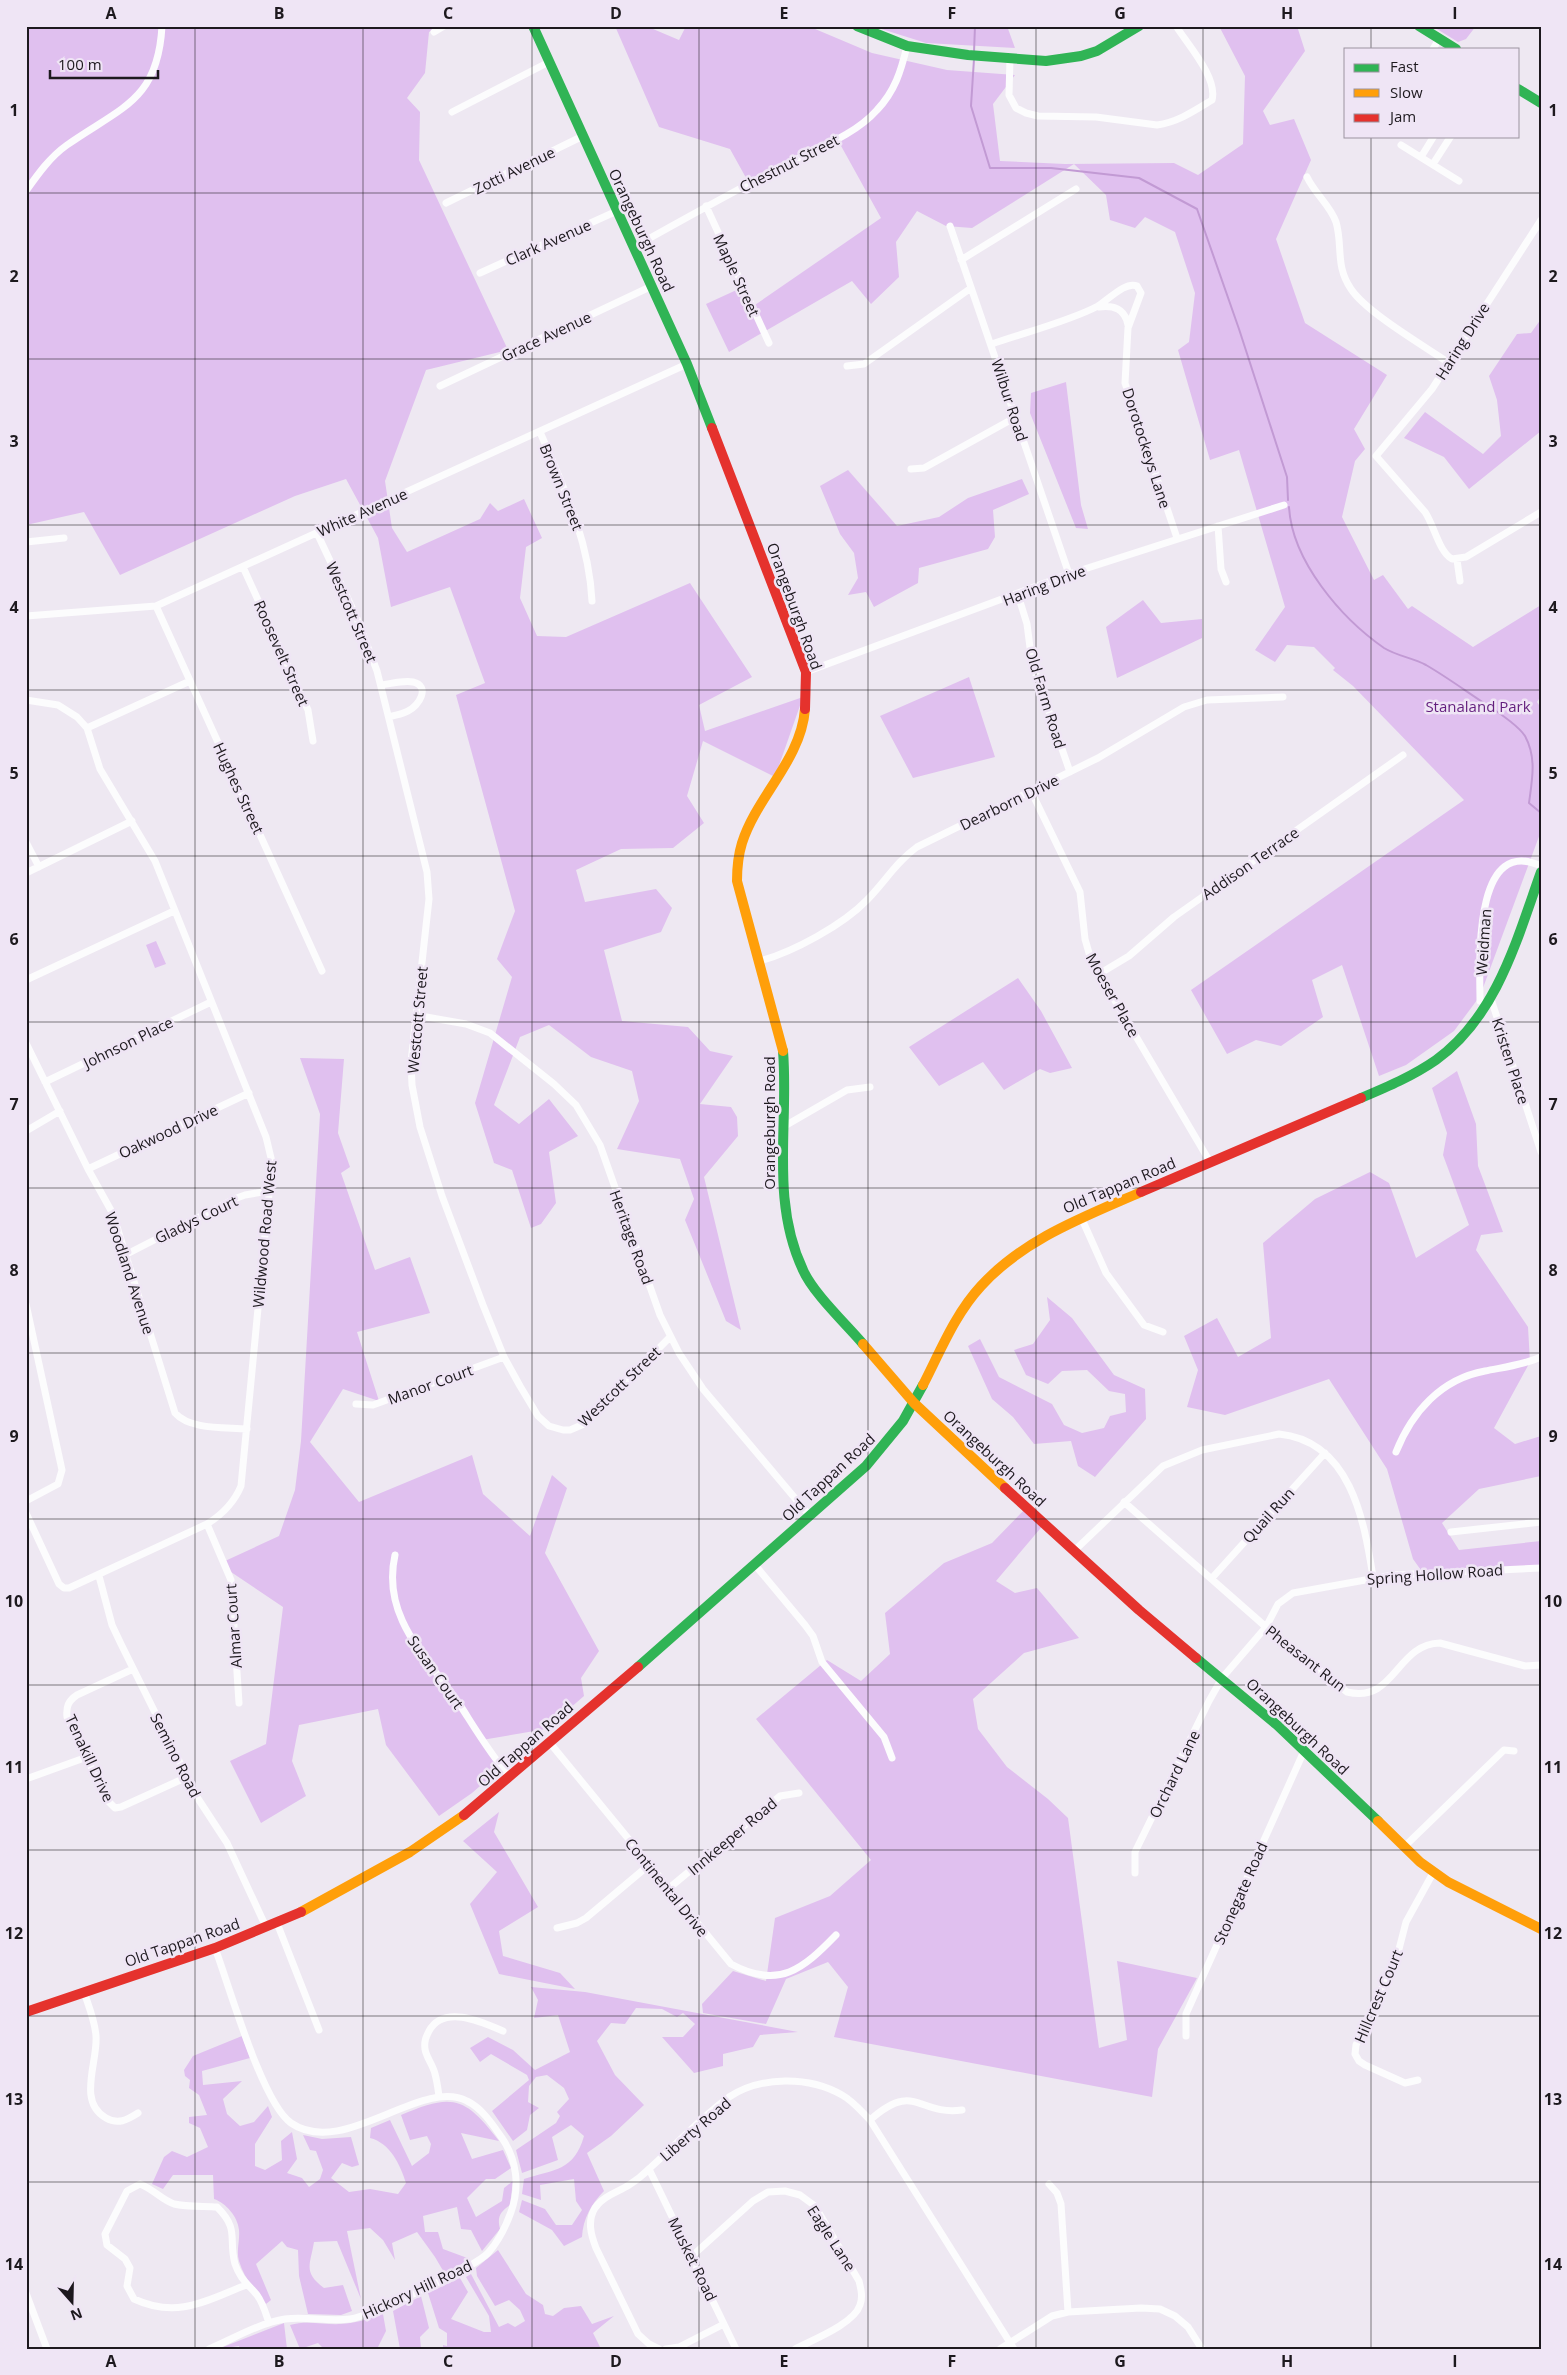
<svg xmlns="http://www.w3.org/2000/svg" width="1567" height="2375" font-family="'Open Sans',sans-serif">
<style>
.green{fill:#e0c0ef}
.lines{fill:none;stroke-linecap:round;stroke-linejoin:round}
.stream{stroke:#c29ad4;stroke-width:2}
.street{stroke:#fcfcfd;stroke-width:7}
.fast{stroke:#30b455;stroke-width:10}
.slow{stroke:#ff9f0a;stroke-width:10}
.jam{stroke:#e5322d;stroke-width:10}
.grid{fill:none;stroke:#1d191e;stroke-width:1;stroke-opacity:0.55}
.labels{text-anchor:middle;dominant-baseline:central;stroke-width:5;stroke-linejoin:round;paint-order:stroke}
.street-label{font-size:15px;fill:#1d191e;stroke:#efe5f5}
.park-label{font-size:15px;fill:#631e7d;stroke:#efe5f5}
.neatline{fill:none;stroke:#1d191e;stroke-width:2}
.grid-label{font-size:16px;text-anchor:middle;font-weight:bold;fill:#1d191e}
</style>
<rect width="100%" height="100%" fill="#eee8f2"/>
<!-- green -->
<path class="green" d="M26,26h413l-10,6 -4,41 -18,25 13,14 -1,48 89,190 -82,20 -41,111 7,47 15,24 73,-33 10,-16 8,8 26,-12 18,39 -16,9 -6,51 17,38 29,1 124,-54 62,94 -53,28 6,26 98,-34 -28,80 -72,-36 -16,55 17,27 -31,25 -52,1 -45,21 9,32 71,-13 16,19 -11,24 -57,18 18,71 66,6 22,24 23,5 -33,48 31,3 6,10 1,19 -34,41 37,153 -15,-9 -41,-101 9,-21 -14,-40 -63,-10 22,-48 -7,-30 -41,-14 -42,-32 -29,12 -26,68 25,19 30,-25 29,37 -29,16 7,51 -15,21 -10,4 -19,-58 -18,-7 -19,-60 37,-126 -15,-18 18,-48 -59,-216 29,-12 -35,-96 -59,20 -13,-69 -32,-59 -51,17 -175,79 -36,-63 -58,13z
M615,26h31l33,14 7,-14h122l64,27 75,17 68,5 -22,29 7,57 65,3 109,-1 24,12 45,-31 2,-68 -26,-50h78l8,25 -42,60 7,14 24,-6 17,41 -35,79 29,84 82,52 -33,54 11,20 -10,12 -13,56 32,63 9,-5 25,34 4,-3 61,41 68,-42v91l-4,6 4,6v123l-61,165 -26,35 -48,34 -27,11 -37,-111 -30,15 11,37 -42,29 -25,-6 -29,14 -36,-64 273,-190 -111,-114 -20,-16 2,-2 -21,-21 -27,-2 -12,17 -20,-12 30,-43 -46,-157 -29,10 -32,-110 11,-8 6,-49 -20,-61 -30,-15 -10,11 -25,-8 -4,-25 -32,-31 -102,64 -26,-2 -29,-15 -21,31 3,35 -28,27 -19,-23 -123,71 -23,-48 37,-17 9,20 129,-89 -46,-83 -85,50 -20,-36 -71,-22z
M872,26h135l8,22 -89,-5z
M1432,26h44l-10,13 -8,3z
M1541,319v112l-72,58 -25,-32 -40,-19 21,-26 58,42 18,-18 -4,-36 -8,-24 28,-42 14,-1z
M1066,382l15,123 7,24 -12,-1 -46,-115 1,-20z
M848,470l49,56 42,-9 29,-19 54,-19 7,15 -36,16 2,27 -7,12 -69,19 -1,15 -44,24 -8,-15 -18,3 10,-17 -4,-25 -14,-19 -20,-48z
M1143,600l18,23 41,-4v19l-85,40 -11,-51z
M969,677l26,80 -82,21 -33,-62z
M156,941l10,23 -11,4 -9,-23z
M1018,978l23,33 31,57 -22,5 -10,-4 -36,21 -21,-28 -44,24 -30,-39z
M300,1058l44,1 -6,74 12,34 -9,6 34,97 35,-13 20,56 -73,19 22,69 -36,-12 -33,53 49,60 113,-47 11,39 47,42 22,-61 15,13 -22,65 54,98 -18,27 3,18 -38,33 -64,11 20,27 -30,26 -33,23 -53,-71 -8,-36 -79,16 -7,36 14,35 -45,27 -31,-62 36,-17 17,-137 -55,-37 -3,-9 54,-25 16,-46 6,-49 19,-327z
M1457,1071l19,53 2,42 25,66 -22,3 -5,15 52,77 2,35 -36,66 21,16 26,-8v40l-62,13 -37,34 17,27 82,-9v30l-118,2 -10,-14 -26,-90 -58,-90 -104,36 -38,-8 11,-37 -14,-34 33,-18 21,39 33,-19 -8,-95 52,-44 55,-27 19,11 27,75 53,-33 -26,-70 4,-22 -15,-45z
M1047,1297l25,21 42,57 31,14 1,30 -51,58 -17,-11 -7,-25 -37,3 -21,-27 -21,-18 -24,-53 12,-7 19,38 53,27 12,21 18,8 22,-5 6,-12 16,-4 -1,-18 -16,-3 -22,-21 -25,1 -14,13 -22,-9 -12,-25 19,-6 17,-24z
M1027,1507l18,16 -49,58 19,12 22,-5 42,50 -55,15 -51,46 5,30 29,38 41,32 20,19 31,230 28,-8 -10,-79 80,17 -39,71 -6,48 -318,-60 14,-50 -20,-25 -42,17 -20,45 -63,-11 -1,-9 31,-33 33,10 9,-63 55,-22 41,-36 -115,-141 71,-59 34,21 29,-27 -5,-41 59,-50 48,-20z
M499,1812l-5,20 44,75 -39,24 4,25 57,17 15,16 -76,-15 -29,-70 27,-32 -34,-31z
M531,1987l54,5 213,40 -38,3 -7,12 -30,7v12l-29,7 -32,-36h21l12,-13 -12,-11 -6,4 -15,-8 -26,-1 -11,16 -14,-1 -14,18 18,34 29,30 -33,31 -24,17 17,38c-13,13 -21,28 -22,46l-18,9 -12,-16 -33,-18 3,-12 23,9 11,16h16l10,-15 -6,-9 -2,-22 -34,6 1,15 -19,-6 2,-15c31,-10 50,-8 60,-43l-13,-11 -19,12 6,23 -36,13 -6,-23 40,-27 4,-7 -3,-4 12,-13 -5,-11 -17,-13 -11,2 -7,9 -1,16 11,6 -9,7 -3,15 -14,11 -21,-30 37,-31 -2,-5 -36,-21 -11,8 -10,-14 18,-11 25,13 22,20 35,-18 -12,-37 -24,3 4,-18z
M242,2036l8,22 -48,13 1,14 39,-4 -19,18 4,15 13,12 14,-4 14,-16 4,11 -17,27v22l10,4 17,-10 -1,-19 11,-9 5,27 -10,14 15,5 7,9 11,-8 3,-9 -7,-19 -6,-1 -7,-15 19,4 29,-2 8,28 -7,2 -10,-4 -11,15 18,14 21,-3 28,5 8,-11c-6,-19 -16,-40 -36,-45l1,-10 19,-8 22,46 17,-13 2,-9 -4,-8 -17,4 -9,-25c51,-22 64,-19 98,26l-38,-8 11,26 31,-9 8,18 -16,11h-9l-19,19 9,19 26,-16 2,-13 9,-7 -3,24c-10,7 -13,12 -10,24l-18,22 -11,-21 -10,-1 -4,-22 -34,9 2,16h13l5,17 27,10 -25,15 -10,-17 -18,-25 -25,11 3,17 -12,-20 -13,-12 -23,3 14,68 -24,-58 -23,1c-4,24 -11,30 10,46l19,-3 9,26 -11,4 -33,-1 -9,-38 -1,-26 -11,-3 -5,-6 -26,23 15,36 -5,4c-11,-13 -22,-26 -27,-43 -3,-10 1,-20 0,-31 -1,-13 -13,-27 -25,-31l-1,-24h-40l-10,14 -11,-5 12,-27 8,-6 15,6 21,-10 -8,-19 -11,-5v-6l18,-2 -8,-20 -10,-7 1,-8 -5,-4 -1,-6 9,-14z
M498,2250l28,44 17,11 2,9 8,2 11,-8 17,-2 11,18 22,-8 -21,17 8,16h-158v-4l4,1v-13l-8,-5 -11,-35 32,-15 8,14 -17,27 33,13h7l-2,-16 -23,-39 5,-3 28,53 9,-4 7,4 10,-6 -5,-11 -11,-10 -14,6 -18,-30 -1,-8z
M421,2296l8,32 -9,9 1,12h-21l-7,-38z
M383,2314l3,17 -9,18h-53l-6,-6 -18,6 -10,-24c17,-5 34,0 51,-1 15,-1 28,-5 42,-10z
M284,2323l3,26h-47l-1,-3 -21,3z"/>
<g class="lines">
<!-- stream -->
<path class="stream" d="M974,52l1,-26
M974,59l-3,47 19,62h61l88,10 58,31 42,120 48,148 1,23
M1289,507c3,54 52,111 95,141 13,8 29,10 42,17 19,11 37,24 55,36 11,7 37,24 44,35 12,22 7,44 4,67l12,10"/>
<!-- street -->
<path class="street" d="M434,32l10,-6
M1433,49l6,-10
M1010,58l-1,37 7,13 10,5 12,3 58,1 61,8c21,-3 37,-14 55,-25 6,-22 -24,-55 -36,-74
M452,112l97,-50
M1401,145l58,36
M1421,157l13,-21
M1433,164l18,-28
M1307,177c8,17 23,28 29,45 7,24 -1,44 15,67 15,23 73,57 98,74
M26,191c12,-17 24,-34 41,-46 54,-38 91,-44 95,-119
M446,203l137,-67
M706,206l63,137
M1541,220l-109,169 -56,67 49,56c9,13 14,40 27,47l14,-2 75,-45
M950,226l119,348
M634,247c50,-28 100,-56 151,-82 30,-16 69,-29 92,-55 18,-19 24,-39 30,-64
M961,260l115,-71
M480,273l137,-62
M1099,307c15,-2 26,2 29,18
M992,344c31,-11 78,-23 106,-38 11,-7 28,-25 39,-20l4,7 -13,35 -3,55 52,155
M847,366l17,-2 107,-76
M440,386l212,-100
M540,432c24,56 49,108 52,169
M911,469l13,-1 92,-51
M1218,526l3,43 5,13
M317,533l39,83 21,55 50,201 2,27 -18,163 1,23 8,42 22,69 41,109 21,52 16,29 18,30 11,10 14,4h7l14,-6 86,-87
M26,542l38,-4
M1457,560l3,21
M243,567l65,143 5,31
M1018,595l9,29 5,39 38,109
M156,606l166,365
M26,616l130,-10 531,-242
M806,672l263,-98 215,-69
M381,685c10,-1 22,-5 32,-3 18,4 6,24 -5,29 -5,3 -13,4 -19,6
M26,700l32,5 19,12 10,11 13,41 55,92 111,276 6,25 -31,324c-7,17 -18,28 -34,38l-138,64h-5l-5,-4 -33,-71
M87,728l103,-47
M1031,791l49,101 5,47 6,21 119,202
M26,842l13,25
M26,873l106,-52
M760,961c33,-9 83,-36 107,-61 18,-18 29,-38 50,-53l181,-89 86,-51 23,-7 76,-3
M1099,974l30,-18 45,-39 229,-162
M26,980l148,-69
M1491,999l50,153
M1480,1001c0,-36 -8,-167 61,-135
M415,1015l51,9 24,9 64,51 22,21 24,40 60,170 19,38 24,36 107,127
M26,1043l62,126 25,45 62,199c15,17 50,14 72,16
M45,1082l166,-80
M783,1127l64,-37 23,-3
M26,1131l34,-20
M88,1169l161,-76
M1081,1217l25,56 38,52 19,7
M127,1254l107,-55 11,-4 23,-4
M26,1304l36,166 -4,14 -32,17
M356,1404l17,1 131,-48
M1396,1452c16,-40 45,-73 89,-81 20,-4 38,-6 56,-14
M1124,1502l142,125 81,65c48,12 49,-48 93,-49l85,23 16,-1
M207,1524l24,56 8,123
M1451,1532l90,-10
M1073,1552l90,-86 39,-16 77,-16c71,7 85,85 94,143
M395,1555c-14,63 33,103 65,150 16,25 30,49 50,72
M755,1565l50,60 8,11 9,26 62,75 8,21
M99,1576l13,49 9,19 76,153 30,46 39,84
M1212,1578l113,-125
M133,1669l-56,26c-9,6 -11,12 -10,22l40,83 8,8 6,-1 66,-30
M550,1743l181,221c48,26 72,5 105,-29
M26,1779l61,-22
M1404,1847l100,-97 10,1
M1135,1873v-21l74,-151 13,-23 44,-51 12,-23 15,-11 100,-18 148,-7
M668,1889l112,-93 19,-3
M277,1923l42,107
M557,1928l20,-5 9,-5 63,-53
M84,1992c5,15 11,29 12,44 2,26 -19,66 10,82 12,7 21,2 32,-5
M1186,2036v-22l118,-263
M1418,2080l-13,3 -40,-18 -6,-4 -4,-7 1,-9 42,-92 8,-31 27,-49
M439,2096c-1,-7 -2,-15 -4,-22 -2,-9 -9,-17 -10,-25 -1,-8 1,-12 4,-18 15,-27 53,-9 74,0
M870,2120c45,-40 48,-4 92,-10
M649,2169l87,180
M1049,2184l8,9 4,11 7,108
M692,2256l61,-55 15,-9 17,-1 15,4 15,11 44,75c2,8 4,16 1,24 -6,19 -48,35 -65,44
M246,2285c-40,16 -69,34 -112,14l-7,-13 3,-18 -5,-9 -18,-14 -2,-11 22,-43 13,-7c13,5 22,16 34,20 13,3 30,2 43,3 23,23 11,31 18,57 5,15 13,20 22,31 6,8 9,19 12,28
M26,2293l21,56
M209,2349c24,-10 50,-26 76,-30 21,-3 43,3 65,0 20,-3 125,-52 138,-66 11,-12 18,-27 23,-41 9,-25 6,-52 -9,-74 -9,-13 -20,-30 -35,-37 -46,-24 -124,58 -176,22 -29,-20 -62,-138 -76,-175
M659,2349l-10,-5 -11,-10 -42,-86c-5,-13 -9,-27 -1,-40 8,-12 23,-16 34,-23 8,-5 15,-11 21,-17 26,-23 51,-51 79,-71 32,-21 80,-21 113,-2 11,6 19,16 28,25l144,229
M666,2349l13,-2 45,-23
M1000,2349l52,-33 16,-4 73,-4 19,1 15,7 13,11 14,22"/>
<!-- fast -->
<path class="fast" d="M533,26l154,338 25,64
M857,26l50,20 61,9 78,6 35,-5 16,-5 42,-25
M1419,26l37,23
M1518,89l23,14
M783,1051c6,73 -13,149 20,219 10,23 43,54 60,74
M1361,1098c26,-11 52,-22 75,-38 61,-44 81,-121 105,-188
M1196,1658l81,67 101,96
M638,1667l228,-201 37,-45 20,-36"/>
<!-- slow -->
<path class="slow" d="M783,1051l-46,-170c0,-13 1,-25 5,-38 15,-47 59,-83 63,-134
M863,1344l51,59 91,85
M923,1385c17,-33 32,-71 58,-99 43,-47 103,-69 160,-94
M1378,1821l42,41 28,20 93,47
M301,1912l109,-60 54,-37"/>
<!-- jam -->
<path class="jam" d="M712,428l94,244 -1,37
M1141,1192l220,-94
M1005,1488l134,122 57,48
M464,1815l174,-148
M26,2012l189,-64 86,-36"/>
</g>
<!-- grid -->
<path class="grid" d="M195,26v2323M363,26v2323M532,26v2323M699,26v2323M868,26v2323M1036,26v2323M1203,26v2323M1371,26v23M1371,136v2213M26,193h1515M26,359h1515M26,525h1515M26,690h1515M26,856h1515M26,1022h1515M26,1188h1515M26,1353h1515M26,1519h1515M26,1685h1515M26,1850h1515M26,2016h1515M26,2182h1515"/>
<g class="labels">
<!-- street labels -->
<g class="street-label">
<text transform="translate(789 163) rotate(-27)">Chestnut Street</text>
<text transform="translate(514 170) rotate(-26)">Zotti Avenue</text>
<text transform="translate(642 230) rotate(65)">Orangeburgh Road</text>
<text transform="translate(548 242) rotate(-24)">Clark Avenue</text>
<text transform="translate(737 275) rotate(65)">Maple Street</text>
<text transform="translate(546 336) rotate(-25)">Grace Avenue</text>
<text transform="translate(1462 341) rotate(-58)">Haring Drive</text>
<text transform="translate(1010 400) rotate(72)">Wilbur Road</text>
<text transform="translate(1147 448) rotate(72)">Dorotockeys Lane</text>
<text transform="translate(562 487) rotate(68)">Brown Street</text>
<text transform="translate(362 512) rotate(-24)">White Avenue</text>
<text transform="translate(1044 585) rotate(-21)">Haring Drive</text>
<text transform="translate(795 606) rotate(70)">Orangeburgh Road</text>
<text transform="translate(352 612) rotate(67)">Westcott Street</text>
<text transform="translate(282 653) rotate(66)">Roosevelt Street</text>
<text transform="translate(1046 698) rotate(73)">Old Farm Road</text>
<text transform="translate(239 788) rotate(65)">Hughes Street</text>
<text transform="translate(1009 802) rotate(-26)">Dearborn Drive</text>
<text transform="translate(1250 863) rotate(-35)">Addison Terrace</text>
<text transform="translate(1483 942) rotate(-86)">Weidman</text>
<text transform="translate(1113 995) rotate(61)">Moeser Place</text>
<text transform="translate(417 1020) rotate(-85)">Westcott Street</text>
<text transform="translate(128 1042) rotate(-26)">Johnson Place</text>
<text transform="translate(1511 1061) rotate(72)">Kristen Place</text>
<text transform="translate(769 1123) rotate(-90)">Orangeburgh Road</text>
<text transform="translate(168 1131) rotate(-25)">Oakwood Drive</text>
<text transform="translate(1119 1185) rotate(-23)">Old Tappan Road</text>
<text transform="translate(196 1219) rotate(-26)">Gladys Court</text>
<text transform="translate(264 1234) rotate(-85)">Wildwood Road West</text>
<text transform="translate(632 1237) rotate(70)">Heritage Road</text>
<text transform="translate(130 1273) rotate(72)">Woodland Avenue</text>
<text transform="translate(430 1384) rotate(-20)">Manor Court</text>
<text transform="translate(619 1386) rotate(-44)">Westcott Street</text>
<text transform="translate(995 1458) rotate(43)">Orangeburgh Road</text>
<text transform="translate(828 1477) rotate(-43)">Old Tappan Road</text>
<text transform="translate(1268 1515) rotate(-48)">Quail Run</text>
<text transform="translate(1435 1574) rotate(-4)">Spring Hollow Road</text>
<text transform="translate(233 1626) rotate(-94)">Almar Court</text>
<text transform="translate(1306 1658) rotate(38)">Pheasant Run</text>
<text transform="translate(436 1672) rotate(55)">Susan Court</text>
<text transform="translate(1298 1726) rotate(43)">Orangeburgh Road</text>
<text transform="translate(525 1744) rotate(-41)">Old Tappan Road</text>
<text transform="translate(176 1755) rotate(63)">Semino Road</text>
<text transform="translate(90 1758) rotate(65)">Tenakill Drive</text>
<text transform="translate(1174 1774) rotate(-64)">Orchard Lane</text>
<text transform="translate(732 1836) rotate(-40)">Innkeeper Road</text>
<text transform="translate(667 1887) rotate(51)">Continental Drive</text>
<text transform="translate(1240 1893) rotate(-66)">Stonegate Road</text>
<text transform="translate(182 1942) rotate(-19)">Old Tappan Road</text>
<text transform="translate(1378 1996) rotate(-67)">Hillcrest Court</text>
<text transform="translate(695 2129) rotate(-41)">Liberty Road</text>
<text transform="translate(832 2238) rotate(57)">Eagle Lane</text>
<text transform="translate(693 2259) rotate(64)">Musket Road</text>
<text transform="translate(417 2289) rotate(-25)">Hickory Hill Road</text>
</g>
<!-- park labels -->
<g class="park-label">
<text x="1478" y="706">Stanaland Park</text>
</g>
</g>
<!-- border -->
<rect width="1567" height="2375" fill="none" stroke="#efe5f5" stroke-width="55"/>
<!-- legend -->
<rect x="1344" y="48" width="175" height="90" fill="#efe5f5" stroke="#9b939f"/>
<rect x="1354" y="64" width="25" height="8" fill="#30b455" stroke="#9b939f"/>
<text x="1390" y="72" font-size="15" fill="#1d191e">Fast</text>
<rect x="1354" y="89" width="25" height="8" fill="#ff9f0a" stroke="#9b939f"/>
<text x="1390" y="98" font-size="15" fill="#1d191e">Slow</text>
<rect x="1354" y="114" width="25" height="8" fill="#e5322d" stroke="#9b939f"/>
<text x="1390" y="122" font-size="15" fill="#1d191e">Jam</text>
<!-- north arrow -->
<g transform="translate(72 2302) rotate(160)" stroke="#efe5f5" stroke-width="4" paint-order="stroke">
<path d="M0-4L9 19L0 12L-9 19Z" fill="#1d191e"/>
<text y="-8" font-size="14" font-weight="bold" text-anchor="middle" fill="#1d191e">N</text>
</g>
<!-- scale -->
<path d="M50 70v8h108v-8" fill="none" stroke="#1d191e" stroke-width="2.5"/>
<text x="58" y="70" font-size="15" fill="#1d191e" stroke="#efe5f5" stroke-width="4" paint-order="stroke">100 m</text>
<rect x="28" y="28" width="1512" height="2320" class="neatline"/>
<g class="grid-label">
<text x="111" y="19">A</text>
<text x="279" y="19">B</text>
<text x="448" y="19">C</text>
<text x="616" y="19">D</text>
<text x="784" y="19">E</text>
<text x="952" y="19">F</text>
<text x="1120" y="19">G</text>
<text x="1287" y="19">H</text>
<text x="1455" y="19">I</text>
<text x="14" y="116">1</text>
<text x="1553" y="116">1</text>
<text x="14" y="282">2</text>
<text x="1553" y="282">2</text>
<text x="14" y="447">3</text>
<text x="1553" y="447">3</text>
<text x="14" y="613">4</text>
<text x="1553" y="613">4</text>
<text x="14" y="779">5</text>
<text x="1553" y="779">5</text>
<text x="14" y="945">6</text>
<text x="1553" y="945">6</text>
<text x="14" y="1110">7</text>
<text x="1553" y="1110">7</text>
<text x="14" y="1276">8</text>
<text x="1553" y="1276">8</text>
<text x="14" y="1442">9</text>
<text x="1553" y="1442">9</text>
<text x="14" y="1607">10</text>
<text x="1553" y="1607">10</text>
<text x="14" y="1773">11</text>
<text x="1553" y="1773">11</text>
<text x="14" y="1939">12</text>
<text x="1553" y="1939">12</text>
<text x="14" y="2105">13</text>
<text x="1553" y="2105">13</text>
<text x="14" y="2270">14</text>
<text x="1553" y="2270">14</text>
<text x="111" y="2367">A</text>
<text x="279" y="2367">B</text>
<text x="448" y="2367">C</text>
<text x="616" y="2367">D</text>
<text x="784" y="2367">E</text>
<text x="952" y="2367">F</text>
<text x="1120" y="2367">G</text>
<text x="1287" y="2367">H</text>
<text x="1455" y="2367">I</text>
</g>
</svg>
